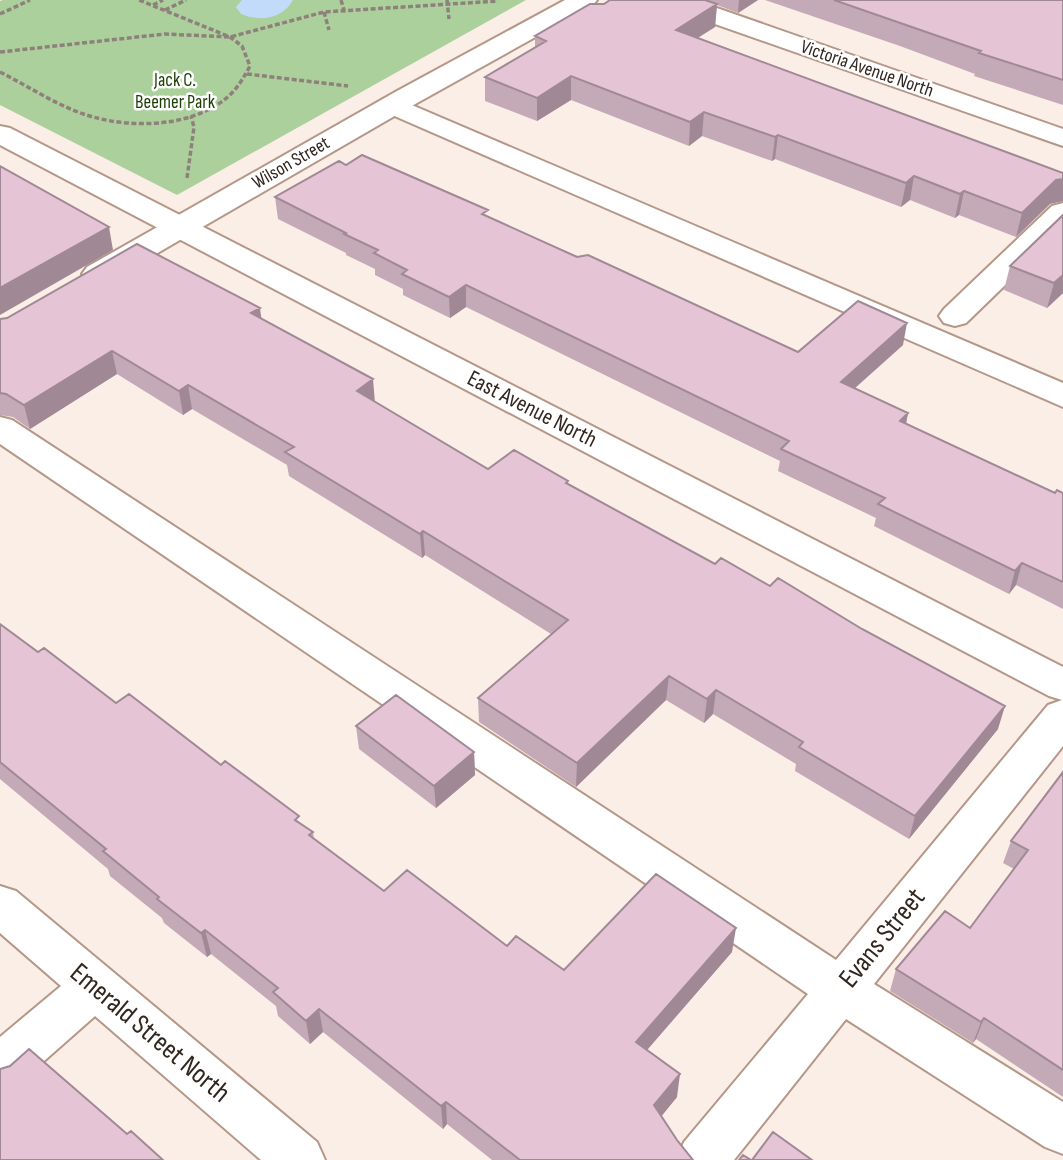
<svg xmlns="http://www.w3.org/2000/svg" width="1063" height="1160" font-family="'Sofia Sans Condensed',sans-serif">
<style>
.green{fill:#acd09c}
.water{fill:#c3dbfa}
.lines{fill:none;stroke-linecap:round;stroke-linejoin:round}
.minor-casing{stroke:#b59787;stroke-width:4}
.major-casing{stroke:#b59787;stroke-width:4}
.path{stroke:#8e817b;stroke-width:3.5;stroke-dasharray:5 2.5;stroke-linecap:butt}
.minor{fill:#fff;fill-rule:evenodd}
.major{fill:#fff;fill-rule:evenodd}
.wall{fill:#c4a9b7}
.shaded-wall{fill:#a08995}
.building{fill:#e4c4d5;stroke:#a08995;stroke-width:2}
.labels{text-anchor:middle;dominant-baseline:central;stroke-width:5;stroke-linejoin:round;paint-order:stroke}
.far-street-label{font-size:19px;fill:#322620;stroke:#fff}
.far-park-label{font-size:19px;fill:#1b3e03;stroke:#fff}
.street-label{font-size:23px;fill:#322620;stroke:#fff}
.near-street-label{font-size:28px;fill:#322620;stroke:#fff}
</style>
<rect width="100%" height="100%" fill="#fbeee7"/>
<!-- green -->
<path class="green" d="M3,0h523l-349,195 -177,-90v-104z"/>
<!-- water -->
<path class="water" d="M242,0h51c-11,19 -32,22 -52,14l-5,-7z"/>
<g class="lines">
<defs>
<path id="minor" d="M393,97l670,286v24l-680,-296 -4,-6 4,-6z
M0,126l10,2 1053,539v79l-189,238 189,118v52l-18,-7 -199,-128 -112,141h-58l8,-18 124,-148 -808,-550v-27l12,3 824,540 212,-255 14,-5 -13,-4 -1049,-551z
M1063,203v26l-97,94 -11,3 -11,-3 -5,-7 5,-7 108,-103z
M0,886l16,5 301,251 8,18h-64l-166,-144 -77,68 -18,7v-54l61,-51 -61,-53z"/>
<path id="major" d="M565,0h32l-4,5 -176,98 -308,178 -11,2 -11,-2 -5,-7 5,-7 310,-176z
M657,0h37l369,129v17l-402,-141z"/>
</defs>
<!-- minor casing -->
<use href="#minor" class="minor-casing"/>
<!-- major casing -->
<use href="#major" class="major-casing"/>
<!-- path -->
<path class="path" d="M341,0l3,10
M447,0l2,19
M153,5l10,-5
M165,10l21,-10
M324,12l5,18
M0,14l30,-14
M0,52l165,-18 65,3 94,-25 174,-11
M0,72c30,15 60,36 93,45 40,11 96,10 131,-17 12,-9 19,-21 26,-34l-8,-20 -12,-9 -91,-37
M247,74l101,12
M187,178l7,-51 -3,-11"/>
<!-- minor -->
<use href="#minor" class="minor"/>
<!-- major -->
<use href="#major" class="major"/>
</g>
<!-- wall -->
<path class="wall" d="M610,0h148l-20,13 -21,-8 -2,22 -18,11 353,166 -34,33 -57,-22 -4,3 -45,-18 -9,7 -126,-48 -3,2 -70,-25 -13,10 -118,-46 -34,21 -52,-20v-24l50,-30v-11z
M765,0h298v105l-89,-29 1,-2 -75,-28z
M346,165l142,52 310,135 105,-7 -48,43 53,25 -2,10 149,70h8v116l-47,-24 -7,9 -135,-68 2,-8 -98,-47 2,-10 -314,-154 -16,11 -47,-23v-6l-28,-14v-6l-29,-14v-2l-68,-34 -3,-22z
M1063,215v78l-16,15 -43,-18 6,-24z
M0,319h261l114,83 113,67 80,12v3l430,245 -89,110 -114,-68 1,-7 -83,-50 -9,9 -38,-23 -90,87 -97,-65 -1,-24 73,-64 -126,-79 -3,3 -133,-82 -2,-11 -95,-56 -9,6 -66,-41 -87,55 -17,-12 -13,-2z
M0,624l38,28 78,51 105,62 92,67 1,7 70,52 123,55 57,24 168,-18 -85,98 30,47 -16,19 16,24 16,20h-201l-45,-36 -4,5 -120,-97 -13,12 -32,-28 -2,-10 -65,-52 -4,3 -43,-34 -2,-5 -52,-42 -2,-7 -108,-90z
M356,726l118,26 1,23 -39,33 -77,-59z
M1063,772v325l-87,-58 -3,4 -83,-52 6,-22 74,-41 44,-59 -11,-6 8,-22z"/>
<!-- shaded-wall -->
<path class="shaded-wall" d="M739,0h19l-20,13z
M717,4l-2,23 -41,26 2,-23z
M571,76v24l-34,21v-23z
M704,112l-2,24 -13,10 1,-24z
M778,135l-3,24 -3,2 3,-24z
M914,176l-4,24 -9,7 5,-24z
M1063,179v22l-13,3 -34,33 6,-24 34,-33z
M964,191l-5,24 -4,3 5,-24z
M109,227l4,23 -113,65v-27z
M1063,275v18l-16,15 7,-25z
M466,285v22l-16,11 -1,-21z
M260,308l3,23 -12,-18z
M907,323l-4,22 -66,59 4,-22z
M112,351l5,23 -87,55 -6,-24z
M373,379l2,24 -18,-12z
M188,385l4,24 -9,6 -4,-24z
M908,413l-4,22 -4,-14z
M423,531l2,24 -3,3 -2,-24z
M1022,563l-6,22 -7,9 6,-23z
M669,676l-3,24 -90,87 1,-24z
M716,690l-3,24 -9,9 3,-24z
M1005,706l-7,23 -89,110 6,-23z
M474,752l1,23 -39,33 -2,-22z
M736,928l-4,24 -98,113 2,-23z
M205,930l6,24 -4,3 -6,-24z
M319,1009l4,23 -13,12 -4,-23z
M984,1018l-8,21 -3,4 8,-21z
M680,1074l-3,23 -25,31 2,-23z
M446,1102l1,22 -4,5 -2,-23z"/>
<!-- building -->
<path class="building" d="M610,0h95l12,4 -41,26 387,143v6l-7,1 -34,33 -58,-22 -4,3 -46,-18 -8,7 -128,-48 -3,2 -71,-25 -14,10 -119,-46 -34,22 -52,-21 61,-36 -11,-5 55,-32h14z
M834,0h229v80l-84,-27 2,-2z
M362,155l126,55 -6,4 95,43 11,-2 210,97 60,-51 49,22 -66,59 67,31 -8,8 155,72 2,-3 6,3v89l-41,-19 -7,8 -137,-67 7,-6 -104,-49 8,-8 -323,-156 -17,12 -47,-23 5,-4 -33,-17 4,-3 -34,-16 2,-1 -71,-36 64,-36 7,4z
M0,166l109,61 -109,61z
M1063,215v60l-9,8 -44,-17z
M137,244l123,64 -9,5 122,66 -16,12 131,78 26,-19 54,31 -2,2 149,81 6,-6 49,28 8,-8 84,51 143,77 -90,110 -116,-69 4,-5 -87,-52 -9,9 -38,-23 -92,87 -99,-65 90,-78 -145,-89 -3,3 -135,-82 9,-5 -106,-62 -9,6 -67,-40 -88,54 -18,-11 -6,-1v-74l7,-1z
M0,624l38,28 6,-4 72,55 13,-9 92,71 4,-4 74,55 -4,4 18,12 -4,3 75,56 23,-21 100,76 9,-10 48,34 92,-96 80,54 -100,114 44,32 -26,31 23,35 16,20h-173l-74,-58 -5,4 -122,-97 -13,12 -33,-29 5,-4 -73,-58 -4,3 -44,-34 2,-2 -56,-46 3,-2 -106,-87z
M396,695l78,57 -40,34 -78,-60z
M1063,772v298l-79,-52 -3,4 -85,-53 49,-58 25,17 58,-78 -17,-9z
M29,1049l98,85 4,-3 32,29h-163v-91l10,-3z
M773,1132l39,28h-60z
M743,1155l8,5h-12z"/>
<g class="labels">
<!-- far-street labels -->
<g class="far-street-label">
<text transform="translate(867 69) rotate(19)">Victoria Avenue North</text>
<text transform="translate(291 163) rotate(-30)">Wilson Street</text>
</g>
<!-- far-park labels -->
<g class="far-park-label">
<text x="175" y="80">Jack C.<tspan x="175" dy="22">Beemer Park</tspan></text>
</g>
<!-- street labels -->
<g class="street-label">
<text transform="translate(532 409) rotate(27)">East Avenue North</text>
</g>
<!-- near-street labels -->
<g class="near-street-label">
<text transform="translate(882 938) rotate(-51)">Evans Street</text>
<text transform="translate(150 1033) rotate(40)">Emerald Street North</text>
</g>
</g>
</svg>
